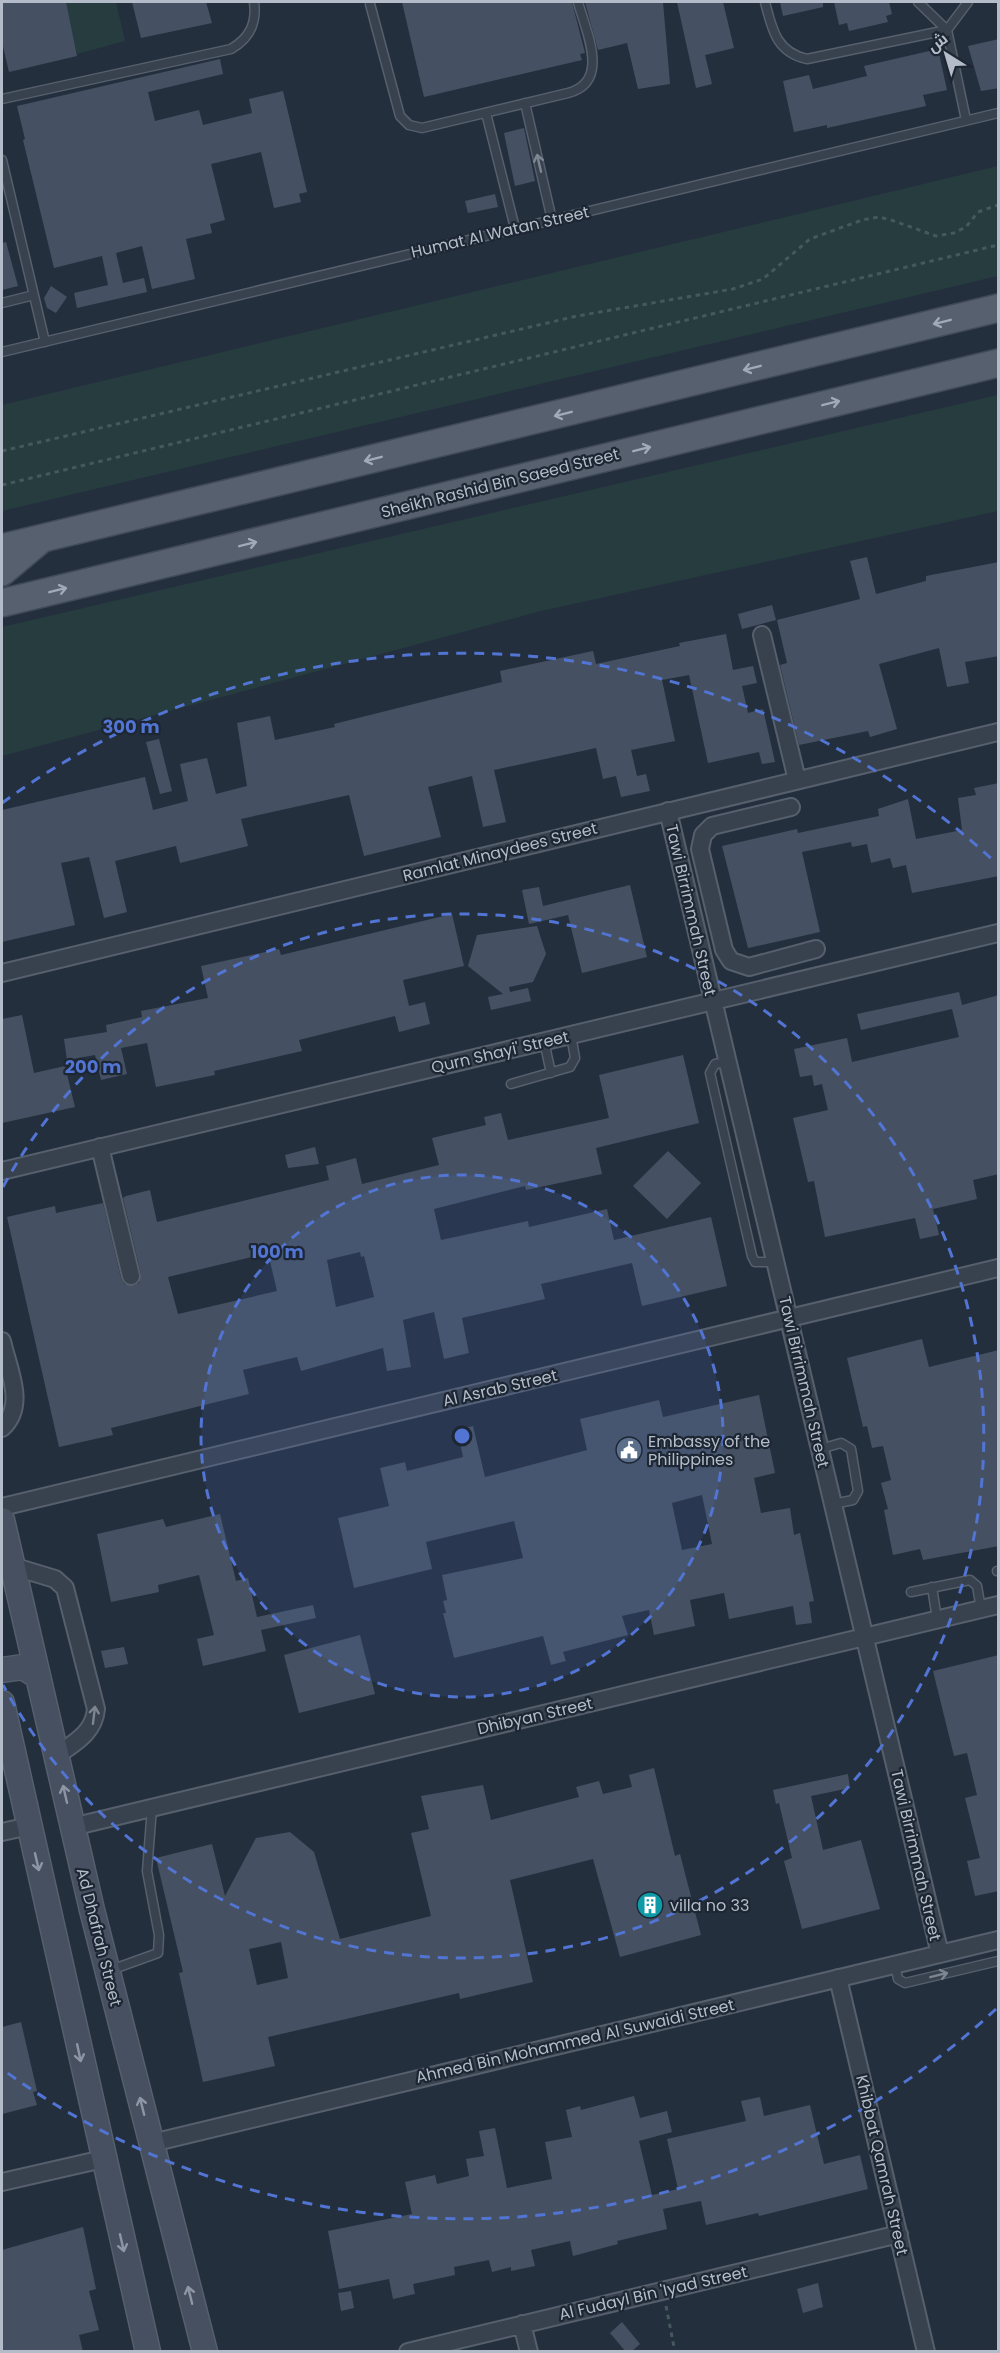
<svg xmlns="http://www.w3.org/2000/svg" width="1000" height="2353" font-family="Poppins,Cairo,sans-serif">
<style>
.green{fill:#263c3f}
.building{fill:#455162;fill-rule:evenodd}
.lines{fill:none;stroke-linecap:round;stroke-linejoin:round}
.service-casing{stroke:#565f6c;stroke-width:11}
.minor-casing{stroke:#565f6c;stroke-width:20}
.secondary-casing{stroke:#565f6c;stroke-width:27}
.primary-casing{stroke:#414a57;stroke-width:30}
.path{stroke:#44595c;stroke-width:3;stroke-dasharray:4.5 4.5;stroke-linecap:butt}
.service{stroke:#38414e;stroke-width:8}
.minor{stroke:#38414e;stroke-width:16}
.secondary{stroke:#465061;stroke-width:24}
.primary{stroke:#56606e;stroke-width:27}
.oneway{stroke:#7c8592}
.oneway2{stroke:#a1aab7}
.oneway3{stroke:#8e96a5}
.ring{fill:none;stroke:#5274d3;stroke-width:3;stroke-dasharray:10 8}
.labels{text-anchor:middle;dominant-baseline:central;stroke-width:4.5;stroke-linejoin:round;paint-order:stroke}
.street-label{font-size:16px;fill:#b4bcc9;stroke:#1d2633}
.poi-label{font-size:16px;fill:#b4bcc9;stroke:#1d2633;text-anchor:start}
.centre{fill:#5274d3;stroke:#1d2633;stroke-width:3}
.ring-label{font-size:18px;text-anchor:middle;font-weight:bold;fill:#5274d3;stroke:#1d2633;stroke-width:4.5;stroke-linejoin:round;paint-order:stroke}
</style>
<rect width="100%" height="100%" fill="#242f3e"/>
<!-- green -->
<path class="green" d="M64,2h52l9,39 -48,13z
M998,166v110l-996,235v-106z
M998,395v116l-457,100 -539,145v-129z"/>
<!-- building -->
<path class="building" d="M2,2h64l11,54 -68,16 -7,-30z
M132,2h74l6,21 -71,15z
M402,2h170l13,51 -5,1 2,6 -158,37z
M585,2h78l7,82 -32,5 -11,-46 -29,7z
M677,2h46l11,46 -29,7 7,29 -16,4z
M780,2h43v5l-40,9z
M834,2h55l3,12 -6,2 2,6 -39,9 -2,-8 -8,2z
M999,39v49l-18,3 -13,-45z
M938,49l9,41 -24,5 3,11 -99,22v-3l-33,7 -11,-51 26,-6 4,14 54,-13 -3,-10z
M220,59l3,15 -75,18 7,29 44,-11 4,15 49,-12 -3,-14 34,-8 24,101 -8,2 2,8 -27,6 -13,-56 -50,12 14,56 -15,4 2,9 -26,6 9,40 -43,10 -10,-43 -26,7 7,30 21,-5 3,14 -70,16 -3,-15 34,-8 -6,-29 -48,12 -31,-128 2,-1 -8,-33z
M524,128l11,53 -20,5 -11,-53z
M495,194l3,13 -30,6 -3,-12z
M6,242l12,44 -16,4v-47z
M51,286l16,11 -11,16 -9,-5 -3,-10z
M867,557l9,37 50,-13v-5l73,-14v94l-34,6 4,21 -22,4 -8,-39 -60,16 18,65 -27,8 -2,-6 -69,14 -19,-80 7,-2 -10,-43 83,-21 -10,-38z
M772,605l4,15 -34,9 -4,-15z
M726,634l7,36 20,-4 4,17 -15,3 6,27 15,-4 12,53 -13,2 -3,-12 -51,11 -19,-88 -27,5 13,61 -44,9 6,26 9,-2 4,17 -29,6 -5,-21 -13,3 -7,-31 -102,22 12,52 -23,5 -11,-51 -44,11 13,50 -77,19 -15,-61 -108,24 7,27 -68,17 -4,-17 -61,15 12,51 -23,6 -15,-61 -28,6 14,62 -73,17v-132l143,-33 8,33 35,-9 -8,-37 27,-6 9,36 31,-8 -10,-63 33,-7 5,24 60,-13 -1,-3 168,-42 -2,-11 93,-20 3,13 84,-18 -1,-3z
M159,739l13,52 -12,3 -14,-52z
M999,783v93l-87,17 -6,-28 -13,3 -3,-10 -19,5 -4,-19 -15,3 -1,-5 -49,10 18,80 -72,16 -26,-102 75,-17 1,4 81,-17 -1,-7 30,-10 8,40 46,-9 -4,-32 18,-3 -2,-7z
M630,885l17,72 -65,16 -14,-58 -39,9 -7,-34 17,-3 4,19z
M452,914l12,52 -61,14 6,26 16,-4 5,22 -31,8 -4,-16 -96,24 3,11 -88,20 1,4 -59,12 -9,-44 -26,5 6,26 -26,6 -6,-25 -28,5 -3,-21 43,-7 -1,-7 36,-8 -1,-6 67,-13 -7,-32 78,-17 2,6z
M537,926l9,28 -13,28 -24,5 1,5 18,-4 3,13 -40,9 -3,-13 15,-3 -35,-28 9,-31z
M959,992l3,13 37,-10v179l-26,6 4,19 -44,10 6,26 -19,4 -5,-21 -90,19 -11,-56 -6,1 -15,-64 35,-8 -6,-26 -8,2 -2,-11 -12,2 -6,-28 53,-11 5,24 107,-25 -7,-28 -91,21 -4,-16z
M22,1015l12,58 31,-7 10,41 -73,16v-104z
M683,1055l16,68 -103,25 6,26 -76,16 -1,-4 -91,23 7,31 87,-19 1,6 78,-18 7,31 97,-23 16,69 -85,20 -10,-43 -91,21 4,15 -83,19 7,35 -25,6 -10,-47 -31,8 8,47 -24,4 -4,-23 -82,23 -4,-14 -54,13 6,24 -138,34 2,7 -54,12 -52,-230 48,-11 1,7 47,-10 18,75 3,6 9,2 6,-3 2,-9 -18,-76 3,-2 24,-6 7,32 172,-42 -3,-14 30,-8 6,26 77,-19 -7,-27 54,-13 -2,-8 17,-4 7,27 101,-22 -10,-43zM360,1252l1,5 3,-1 10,41 -38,10 -9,-47zM268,1253l9,38 -99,23 -10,-37z
M315,1147l4,17 -31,4 -3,-13z
M668,1151l33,32 -34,36 -34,-33z
M922,1339l7,28 70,-17v196l-76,14 -3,-11 -27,6 -9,-45 4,-1 -7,-26 10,-3 -8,-34 -11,2 -5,-22 -4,1 -16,-69z
M759,1395l16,78 -21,5 7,35 29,-5 4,27 6,-2 14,68 -5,1 3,21 -16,2 -3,-19 -64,13 -5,-26 -34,7 5,26 -41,9 -5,-25 -27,6 6,19 -65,17 3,9 -15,4 -8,-29 -89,22 -11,-45h3l-3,-12 4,-1 -5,-25 81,-17 -9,-37 -88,21 6,27 -78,19 -16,-70 51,-12 -9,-38 25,-6 2,9 56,-14 -6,-27 16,-4 12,51 102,-27 -7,-31 79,-19 4,17zM702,1495l10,49 -30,6 -10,-47z
M220,1514l16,67 12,-3 9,39 56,-12 3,13 -55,12 5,21 -63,15 -6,-27 17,-4 -15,-60 -41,10 1,7 -48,10 -14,-68 66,-15 3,8z
M360,1635l15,59 -76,19 -15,-58z
M124,1647l4,17 -23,4 -4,-17z
M999,1655v236l-24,5 -8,-35 13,-3 -15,-60 12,-3 -10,-42 -13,3 -21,-85z
M654,1768l21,88 5,-2 21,81 -81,22 -27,-98 -83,21 23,102 -73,17 -1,-6 -191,44 7,29 -72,16 -24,-109 4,-1 -27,-114 56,-14 13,52 31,-58 34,-6 24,20 26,87 91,-23 -20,-83 18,-4 -8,-33 62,-11 8,35 88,-23 -3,-10 23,-6 4,13 29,-7 -3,-12zM281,1942l7,36 -31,7 -8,-36z
M848,1774l2,14 -39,8 12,54 38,-10 19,69 -78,20 -18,-68 8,-3 -13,-55 -3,1 -3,-14z
M21,2022l16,69 -4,1 4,13 -35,9v-87z
M634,2096l6,22 27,-7 5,21 -33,9 13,54 26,-6 -11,-50 79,-18 -5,-20 19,-4 4,19 46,-11 14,59 36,-9 8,34 -109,27 -1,-3 -52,12 -5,-24 -38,8 4,20 -50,12 1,3 -45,12 -3,-15 -39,9 4,16 -24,5v-4l-19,5 -3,-12 -35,7 1,8 -42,9 2,10 -22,5 -4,-20 -50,10 -11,-58 84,-17 -7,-32 30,-7 2,9 32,-8 -3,-17 18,-3 -5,-25 16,-3 12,60 45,-9 -7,-37 27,-5 -6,-27 14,-4 1,4z
M83,2227l13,62 -7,2 10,39 -20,5 4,17h-81v-102z
M818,2283l5,24 -20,6 -6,-24z
M351,2291l3,17 -13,3 -3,-18z
M622,2322l18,22 -9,8h-5l-16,-19z"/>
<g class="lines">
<defs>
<path id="service" d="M765,2c7,27 11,50 42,57l140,-29 21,-28
M918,2l29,28 19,90
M370,4l30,112 9,9 13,3 146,-35c43,-11 18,-61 10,-91
M2,99l229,-50c19,-11 26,-26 23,-47
M525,103l27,117
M486,113l29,115
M2,160l43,182
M2,303l32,-8
M2,352l996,-239
M544,1041l7,32
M728,1062l-13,2 -5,9 42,183 3,6h20
M511,1084l59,-17 5,-9 -4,-23
M820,1449l21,-6 10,6 7,42 -5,9 -20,4
M997,1571h1
M932,1587l5,32
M911,1592l59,-12 7,6 4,23
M895,1964l3,15 7,4 93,-22
M108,1971l50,-18 1,-18 -12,-64 5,-63"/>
<path id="minor" d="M762,635l35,145
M791,807l-79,19 -9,9 -3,14 24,101 7,11 18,6 67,-18
M668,811l272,1143
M2,973l996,-241
M100,1147l31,129
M2,1171l996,-238
M2,1341c6,28 25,64 0,87
M2,1507l996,-239
M12,1566l43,13 10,9 31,121c-2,24 -22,34 -40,47
M72,1827l926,-222
M2,1832l27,-6
M838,1978l88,374
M152,2143l846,-203
M2,2182l101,-23
M522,2324l7,28
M408,2352l491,-118"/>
<path id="secondary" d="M2,1520l90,390 113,442
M2,1670l21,-3 13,8
M2,1703l146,649"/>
<path id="primary" d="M2,548l996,-240
M2,572l37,-31
M2,603l996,-240"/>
</defs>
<!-- service casing -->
<use href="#service" class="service-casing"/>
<!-- minor casing -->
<use href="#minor" class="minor-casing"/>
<!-- secondary casing -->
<use href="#secondary" class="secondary-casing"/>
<!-- primary casing -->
<use href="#primary" class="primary-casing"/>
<!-- path -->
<path class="path" d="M2,451l575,-135 156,-27 30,-10 47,-40 52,-19 17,-3 12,3 45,16 18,-3 12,-6 12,-15 20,-7
M2,485l996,-240
M666,2306l9,46"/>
<!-- service -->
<use href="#service" class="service"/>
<!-- minor -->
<use href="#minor" class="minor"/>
<!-- secondary -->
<use href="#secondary" class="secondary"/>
<!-- primary -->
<use href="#primary" class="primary"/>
</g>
<!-- one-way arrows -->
<defs><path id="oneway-shaft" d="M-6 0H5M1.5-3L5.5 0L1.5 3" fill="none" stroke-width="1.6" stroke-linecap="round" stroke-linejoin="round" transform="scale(1.5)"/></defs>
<g class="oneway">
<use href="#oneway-shaft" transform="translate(539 163) rotate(-103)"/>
<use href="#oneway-shaft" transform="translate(94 1715) rotate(-83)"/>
<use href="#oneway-shaft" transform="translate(939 1975) rotate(-14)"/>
</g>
<g class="oneway2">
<use href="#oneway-shaft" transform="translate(942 322) rotate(166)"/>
<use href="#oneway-shaft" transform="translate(752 368) rotate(166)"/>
<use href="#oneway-shaft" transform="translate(831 403) rotate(-14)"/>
<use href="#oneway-shaft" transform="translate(563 414) rotate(166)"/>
<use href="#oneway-shaft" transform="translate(642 449) rotate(-14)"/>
<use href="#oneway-shaft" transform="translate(373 459) rotate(166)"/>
<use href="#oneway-shaft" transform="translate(248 544) rotate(-14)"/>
<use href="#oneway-shaft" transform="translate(58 590) rotate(-14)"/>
</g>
<g class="oneway3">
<use href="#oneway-shaft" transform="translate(65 1794) rotate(-103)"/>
<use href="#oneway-shaft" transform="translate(37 1862) rotate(77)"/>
<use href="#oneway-shaft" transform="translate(79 2053) rotate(78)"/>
<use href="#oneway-shaft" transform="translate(142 2106) rotate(-104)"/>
<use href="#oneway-shaft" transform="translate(122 2243) rotate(77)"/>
<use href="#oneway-shaft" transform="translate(190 2295) rotate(-104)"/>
</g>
<!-- distance rings -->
<circle cx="462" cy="1436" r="261" fill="#5274d3" fill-opacity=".12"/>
<g class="ring">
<circle cx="462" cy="1436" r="261"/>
<path d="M3 1187A522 522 0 1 1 3 1685"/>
<path d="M996 2009A783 783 0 0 1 2 2069M2 803A783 783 0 0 1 996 863"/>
</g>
<!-- icons -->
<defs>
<symbol id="civic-disc" viewBox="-11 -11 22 22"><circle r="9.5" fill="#5c6f8a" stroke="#1d2633"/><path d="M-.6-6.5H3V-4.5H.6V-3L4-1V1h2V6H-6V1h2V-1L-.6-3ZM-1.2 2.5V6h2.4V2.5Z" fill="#fff"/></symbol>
<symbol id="building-disc" viewBox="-11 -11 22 22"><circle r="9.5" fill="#0f9aa8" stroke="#1d2633"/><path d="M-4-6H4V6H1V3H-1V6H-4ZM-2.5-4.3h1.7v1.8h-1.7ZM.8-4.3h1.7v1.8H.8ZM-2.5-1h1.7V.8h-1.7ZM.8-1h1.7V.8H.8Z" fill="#fff"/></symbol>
</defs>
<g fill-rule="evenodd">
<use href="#civic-disc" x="614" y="1435" width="30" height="30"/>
<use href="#building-disc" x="635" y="1890" width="30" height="30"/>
</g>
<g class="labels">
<!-- street labels -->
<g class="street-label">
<text transform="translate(500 232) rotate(-13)">Humat Al Watan Street</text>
<text transform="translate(500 483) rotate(-14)">Sheikh Rashid Bin Saeed Street</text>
<text transform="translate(500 852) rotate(-14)">Ramlat Minaydees Street</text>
<text transform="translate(691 910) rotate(77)">Tawi Birrimmah Street</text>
<text transform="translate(500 1052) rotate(-13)">Qurn Shayi' Street</text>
<text transform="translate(804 1382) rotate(77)">Tawi Birrimmah Street</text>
<text transform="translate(500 1388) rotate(-13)">Al Asrab Street</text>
<text transform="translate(535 1716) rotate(-13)">Dhibyan Street</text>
<text transform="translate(916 1855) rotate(77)">Tawi Birrimmah Street</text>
<text transform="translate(99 1937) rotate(76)">Ad Dhafrah Street</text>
<text transform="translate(575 2041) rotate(-13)">Ahmed Bin Mohammed Al Suwaidi Street</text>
<text transform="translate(882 2165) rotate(77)">Khibbat Qamrah Street</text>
<text transform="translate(653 2293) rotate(-13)">Al Fudayl Bin 'Iyad Street</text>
</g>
<!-- poi labels -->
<g class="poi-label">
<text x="648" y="1441">Embassy of the<tspan x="648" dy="18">Philippines</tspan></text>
<text x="670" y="1905">villa no 33</text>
</g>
</g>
<circle cx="462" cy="1436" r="9" class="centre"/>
<g class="ring-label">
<text x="131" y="733">300 m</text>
<text x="93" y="1073">200 m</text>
<text x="277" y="1258">100 m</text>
</g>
<!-- border -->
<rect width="1000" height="2353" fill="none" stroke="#b4bcc9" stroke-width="6"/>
<!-- north arrow -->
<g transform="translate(946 54) rotate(323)" stroke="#1d2633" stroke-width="4.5" paint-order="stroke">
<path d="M0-4.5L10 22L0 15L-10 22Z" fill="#b4bcc9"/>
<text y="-9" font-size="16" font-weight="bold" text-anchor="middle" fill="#b4bcc9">ش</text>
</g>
</svg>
